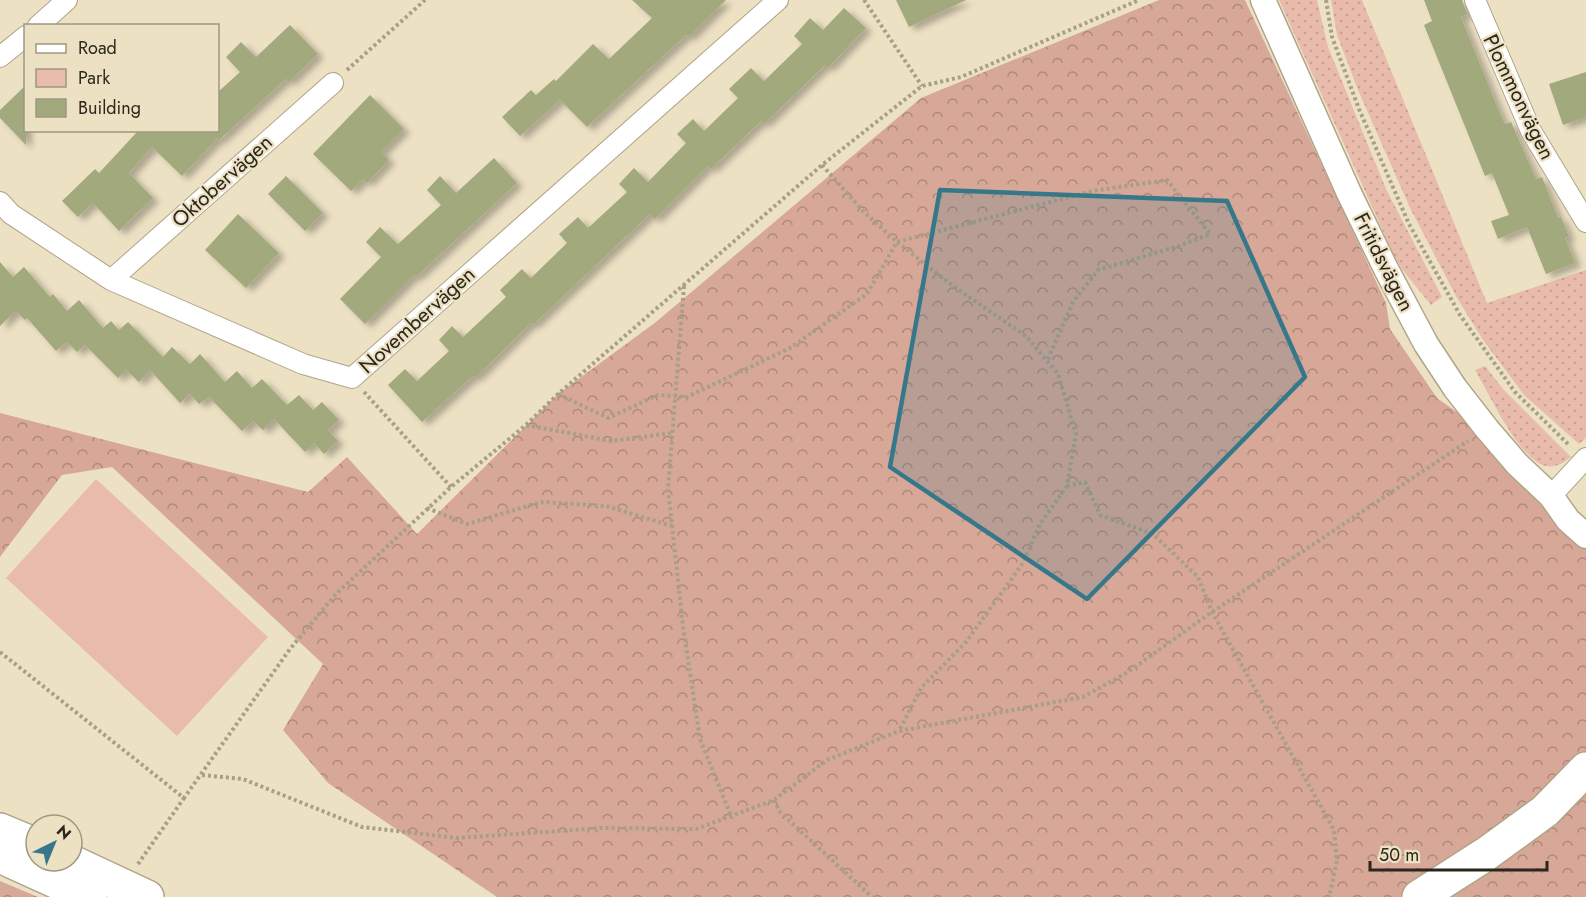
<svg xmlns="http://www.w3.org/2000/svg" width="1586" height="897" font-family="Jost,sans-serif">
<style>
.grass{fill:url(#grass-dots)}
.forest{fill:url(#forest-crowns)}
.park{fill:#e9bbac}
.building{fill:#a2a97c;filter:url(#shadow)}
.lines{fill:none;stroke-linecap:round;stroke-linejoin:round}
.minor-casing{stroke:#b0a589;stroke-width:22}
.tertiary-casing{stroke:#b0a589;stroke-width:27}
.trunk-casing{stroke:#b0a589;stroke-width:36}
.path{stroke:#a89f89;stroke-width:4;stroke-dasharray:3 3;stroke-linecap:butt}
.minor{stroke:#fff;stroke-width:20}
.tertiary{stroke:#fff;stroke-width:24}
.trunk{stroke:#fff;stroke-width:33}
.marked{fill:#36788a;fill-opacity:0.2;stroke:#36788a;stroke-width:4.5;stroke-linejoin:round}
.labels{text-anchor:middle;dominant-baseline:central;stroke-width:4.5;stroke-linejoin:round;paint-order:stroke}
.street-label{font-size:21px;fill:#2b271c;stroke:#ede1c4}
</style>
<defs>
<pattern id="grass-dots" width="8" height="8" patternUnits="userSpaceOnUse" patternTransform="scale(1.5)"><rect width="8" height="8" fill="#e9bbac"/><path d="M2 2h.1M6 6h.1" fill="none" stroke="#c8a193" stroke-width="1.8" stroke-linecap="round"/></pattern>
<pattern id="forest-crowns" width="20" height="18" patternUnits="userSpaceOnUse" patternTransform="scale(1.5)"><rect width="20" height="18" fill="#d7a797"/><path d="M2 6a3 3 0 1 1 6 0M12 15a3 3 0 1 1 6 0" fill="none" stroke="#af887a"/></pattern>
<filter id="shadow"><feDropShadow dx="6" dy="4" stdDeviation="3" flood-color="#0004"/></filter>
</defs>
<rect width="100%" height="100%" fill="#ede1c4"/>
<!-- grass -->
<path class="grass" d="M1279,0h38l11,47 58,142 56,108 -11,8 -30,-37 -9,-17z
M1331,0h31l125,303 99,-33v168l-7,6 -55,-49 -41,-55 -26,-42 -47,-90 -52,-118 -21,-55z
M1485,366l18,23 68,68c-8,6 -15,11 -25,9 -27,-6 -57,-73 -71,-96z"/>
<!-- forest -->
<path class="forest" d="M1159,0h86l141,303 4,26 47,69 24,17 32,40 73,76 20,17v349h-1089l-169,-114 -45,-53 40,-66 -211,-197 -50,8 -62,82v-144l308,79 39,-35 70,77 141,-140 98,-72 265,-224z
M0,881l38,16h-38z"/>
<!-- park -->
<path class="park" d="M96,479l172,158 -91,99 -171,-158z"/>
<!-- building -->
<path class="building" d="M632,0h94l-37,37 -3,-2 -99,92 -27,-27 -40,36 -18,-19 29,-27 5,5 18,-16 2,2 37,-37 16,15 43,-41z
M896,0h70l-57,27z
M1424,0h38l5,14 -6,3 38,94 6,13 6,-2 25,57 6,-2 16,41 3,-1 8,20 -4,1 10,25 -29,11 -19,-47 -29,12 -7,-18 18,-6 -17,-42 -7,3 -61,-151 8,-4z
M844,8l22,20 -38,40 -3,-3 -61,59 -3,-3 -50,48 -3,-3 -53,53 -5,-5 -117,111 -2,-2 -56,55 -2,-2 -51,46 -34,-37 17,-16 12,12 32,-30 -10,-11 13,-14 11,11 43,-40 -6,-7 22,-21 9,9 36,-35 -8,-9 19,-17 10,11 39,-36 -8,-8 15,-16 14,14 38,-39 -9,-9 16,-15 11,12 34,-33 -9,-9 22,-21 13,13 38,-37 -8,-8 16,-18 13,12z
M290,25l28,29 -29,28 -3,-3 -68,62v-3l-36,38 -30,-29 -23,26 24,25 -34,33 -26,-28 -15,14 -16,-16 33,-32 4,4 38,-41 -2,-2h83v-38l22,-20 -14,-15 15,-15 15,15z
M1586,72v45l-23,8 -14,-41z
M26,85v60l-26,-27v-8z
M370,95l34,34 -23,23 8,8 -22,23 -4,-4 -12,12 -38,-37z
M494,158l23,25 -101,94 -2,-2 -49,49 -25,-25 41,-42 -15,-15 14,-15 18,17 43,-39 -14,-15 13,-14 16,17z
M286,176l37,37 -18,18 -37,-37z
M238,214l41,39 -33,35 -41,-38z
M0,262l13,15 11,-10 26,30 3,-3 14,17 12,-11 24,28 8,-7 8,9 9,-8 35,35 9,-10 18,17 10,-10 25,28 12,-11 15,17 10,-9 25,26 12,-10 14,15 9,-8 17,18 -11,10 10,11 -14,13 -10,-11 -9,9 -31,-33 -11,11 -10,-9 -11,10 -33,-34 -10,7 -9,-10 -10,9 -30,-33 -11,12 -13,-12 -8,8 -33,-33 -8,7 -10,-10 -11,9 -29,-33 -2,2 -9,-9 -16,15z"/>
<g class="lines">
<defs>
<path id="minor" d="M1475,0l56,131 55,91
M38,26l29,-26
M0,57l26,-21
M0,202l11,12 100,66 192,84 49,14 426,-378
M111,280l222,-197
M1551,496l35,-38"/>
<path id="tertiary" d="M1263,0l86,193 37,76 40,75 29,44 32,41 30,35 34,32 17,24 18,16"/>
<path id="trunk" d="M0,830l36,15
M0,856l90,41
M70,861l77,36
M1419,897l67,-43 59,-43 41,-42"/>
</defs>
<!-- minor casing -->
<use href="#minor" class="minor-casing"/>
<!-- tertiary casing -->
<use href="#tertiary" class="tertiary-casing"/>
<!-- trunk casing -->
<use href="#trunk" class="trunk-casing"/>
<!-- path -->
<path class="path" d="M864,0l58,86
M1326,0l6,37 27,72 50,115 51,91 55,77 54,53
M347,70l78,-70
M822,165l42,47 33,30 52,41 78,54 31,37 18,60 -9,52 -27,38 -17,39 -57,79 -45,46 -22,43
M684,286l-16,203 15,137 17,113 31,77
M364,392l87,95
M558,394l50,24 50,-23 29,2 103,-49 77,-54 30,-52 195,-51 75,-11 43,54 -31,12 -81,24 -25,32 -26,59
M526,425l85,16 61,-8
M1067,486l18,-4 15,33 53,19 45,43 14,35 122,218 3,31 -8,36
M427,508l40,16 74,-22 65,4 66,20
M0,652l184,146 106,-149 45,-54 116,-108 75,-62 32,-31 264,-229 100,-79 39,-9 178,-77
M202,775l41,4 119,48 96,11 144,-10 94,1 78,-29 53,-40 72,-29 184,-34 45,-25 84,-60 256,-171
M774,800l6,12 92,85
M138,864l46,-66"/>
<!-- minor -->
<use href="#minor" class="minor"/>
<!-- tertiary -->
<use href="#tertiary" class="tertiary"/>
<!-- trunk -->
<use href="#trunk" class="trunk"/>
</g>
<!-- marked area -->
<path class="marked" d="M940,190l287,11 78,176 -218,222 -197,-132z"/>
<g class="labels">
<!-- street labels -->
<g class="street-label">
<text transform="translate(1519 97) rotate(64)">Plommonvägen</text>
<text transform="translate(222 181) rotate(-42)">Oktobervägen</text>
<text transform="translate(1384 262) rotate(63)">Fritidsvägen</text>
<text transform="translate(417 320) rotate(-42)">Novembervägen</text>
</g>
</g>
<!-- legend -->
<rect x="24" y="24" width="195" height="108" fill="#ede1c4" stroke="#9f9781" stroke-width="1.5"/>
<rect x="36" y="44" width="30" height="9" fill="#ffffff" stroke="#9f9781" stroke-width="1.5"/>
<text x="78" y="54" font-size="18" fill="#2b271c">Road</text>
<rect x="36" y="69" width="30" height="18" fill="#e9bbac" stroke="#9f9781" stroke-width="1.5"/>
<text x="78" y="84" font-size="18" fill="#2b271c">Park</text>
<rect x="36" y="99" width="30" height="18" fill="#a2a97c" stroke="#9f9781" stroke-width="1.5"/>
<text x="78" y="114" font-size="18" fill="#2b271c">Building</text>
<!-- north arrow -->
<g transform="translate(54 843) rotate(43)"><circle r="28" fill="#ede1c4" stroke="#9f9781" stroke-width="1.5"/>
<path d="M0-4.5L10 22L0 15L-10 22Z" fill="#36788a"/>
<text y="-9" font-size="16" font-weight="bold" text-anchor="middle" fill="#2b271c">N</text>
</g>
<!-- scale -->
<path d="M1370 861v9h177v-9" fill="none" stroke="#2b271c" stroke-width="3"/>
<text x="1379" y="861" font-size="18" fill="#2b271c" stroke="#ede1c4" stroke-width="4.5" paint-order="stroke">50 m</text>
</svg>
